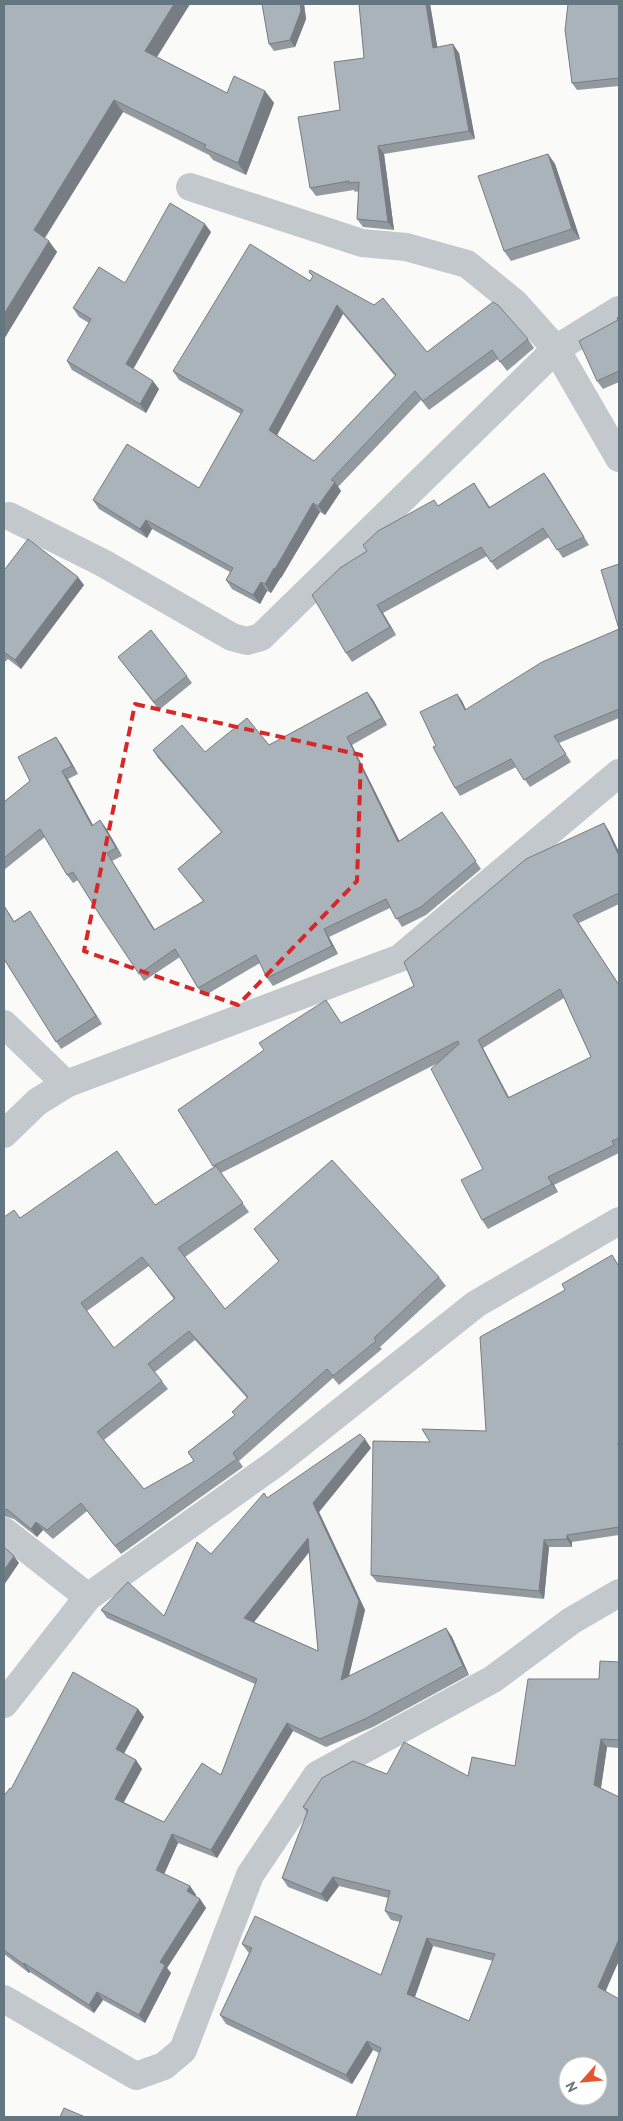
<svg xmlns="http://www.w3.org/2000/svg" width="623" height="2121" font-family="'PT Sans',sans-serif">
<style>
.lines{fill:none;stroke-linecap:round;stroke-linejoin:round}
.street{stroke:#c3c8cc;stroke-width:28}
.wall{fill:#929a9f;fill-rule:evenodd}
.shaded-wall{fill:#777d82}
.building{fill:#aab3b9;stroke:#777d82;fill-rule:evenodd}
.marked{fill:none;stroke:#d62828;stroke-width:4;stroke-dasharray:10 6;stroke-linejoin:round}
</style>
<rect width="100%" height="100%" fill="#fafaf8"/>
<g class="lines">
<!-- street -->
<path class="street" d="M190,187l172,56 44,4 61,17 48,39 41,46 63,109
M9,516l94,47 129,74 15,4 14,-4 295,-288 63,-39
M4,1024l62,60
M4,1134l33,-32 29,-18 334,-126 219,-185
M4,1531l84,66
M4,1704l84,-107 188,-134 200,-159 143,-83
M4,1999l132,77 28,-10 19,-16 67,-175 67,-100 176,-96 78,-58 48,-28"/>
</g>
<!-- wall -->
<path class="wall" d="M4,4h186l-33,53 70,36 38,-2 9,12 -28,72 -33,-15 -4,-5 -86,-43 -78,126 12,14 -53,87z
M262,4h42l2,15 -11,28 -21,4 -5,-7z
M359,4h71l7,43 22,6 16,86 -91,15 10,76 -31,-3 -6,-8 2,-28 -4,1 -1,-2 -38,6 -6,-8 30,-78 24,-52z
M619,4v82l-42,4 -5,-7z
M548,154l7,10 25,75 -69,22 -7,-10z
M211,232l-78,137 26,20 -13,24 -74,-43 -5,-9 22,-38 -10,-6 -6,-9 52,-25z
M309,272l118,80 101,-13 6,9 -27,23 -9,-12 -69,51 -8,-10 -83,87 3,4 -16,24 -5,-3 -39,66v-1l-10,16 -4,-2 -7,13 -28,-15 -6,-9 4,-8 -78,-43 -5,9 -48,-29 -6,-9 106,-12 42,-74 -62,-34 -6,-9 137,-90 3,-4zM343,314l52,62 -81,85 -37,-26z
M619,316v66l-16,7 -6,-8z
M544,473l45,72 -26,13 -14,-21 -52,33 -10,-14 -104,57 13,22 -44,27 -6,-9 21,-102 107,-68 16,24z
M619,564v154l-60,25 12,19 -41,25 -14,-20 -56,29 -5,-8 -19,-42 21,-52 5,7 4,9 153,-81z
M4,568l1,1 79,16 -63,84 -13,-10 -4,4z
M118,657l69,19 5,7 -33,27z
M367,692l6,8 14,25 -35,20 47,96 43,-29 39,57 -55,46 -24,12 -12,-19 -61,29 9,17 -65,32 -6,-8 -7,-15 -56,33 -6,-8 -18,-31 -36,24 -43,-64 -23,-37 -5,3 -6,-8 -22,-38 -41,33v-68l26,-21 31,-37 17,30 -10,5 25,46 13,3 16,28 -10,5 43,69 48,-29 -25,-32 43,-37 -63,-74 -5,-8 52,2 64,-7z
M609,831l10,21v52l-40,19 40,62v164h-1l1,4 -65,32 4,7 -70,37 -6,-9 1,-51 -43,-107 -219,111 28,39 -64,45 40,52 54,-47 -25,-33 185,48 7,9 -66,61 2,2 -43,36 -6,-7 -94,83 4,6 -122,87 -34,-43 -34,28 -10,-9 -6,7 -23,-18 -10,-3v-299l16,1 135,-13 59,-38 -36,-57 164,-87 72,-37zM564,998l27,59 -82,40 -26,-49zM149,1266l25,33 -60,49 -27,-37zM195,1340l52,58 -15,14 3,3 -47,37 6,9 -50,28 -40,-49 64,-51 -13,-17z
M4,905l10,16 16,-10 72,113 -41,25 -57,-90z
M618,1264h1v271l-47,7v5h-23l-5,52 -167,-17 -6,-7 59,-133 56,-11z
M371,1448l-52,64 46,98 -16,66 97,-48 6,9 17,38 -96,52 -47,20 -33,-16 -76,127 -39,-15 -14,31 26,12 6,9 -1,1 5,3 6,9 -39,60 4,5 -26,50 -42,-23 -9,13 -64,-41 -1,1 -25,-19v-158l7,-7 127,-80 6,8 -20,37 12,6 6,9 -18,33 40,20 57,-47 34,-91 -148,-66 -6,-8 63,6 47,-62 56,-56zM309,1552l9,99 -64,-29z
M619,1662v86l-12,-1 -6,41 18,9v164l-14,30 -226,62 -6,-3 -21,34 -126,-60 -6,-9 29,-62 -1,-1 -6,-8 139,31 19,-53 -9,-2 -6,-9 3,-13 -49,-12 -12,16 -39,-15 -6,-9 25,-65 -4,-6 84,-33 81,2 47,-10 84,-87zM433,1946l60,15 -24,60 -54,-24z"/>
<!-- shaded-wall -->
<path class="shaded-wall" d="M174,4h16l-37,59 -8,-12z
M300,4h4l2,15 -11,28 -5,-7z
M426,4h4l9,52 -6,-8z
M453,44l6,9 16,86 -6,-8z
M265,91l9,12 -28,72 -8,-12z
M114,100l9,12 -81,130 -8,-12z
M378,146l6,8 10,76 -6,-8z
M548,154l7,10 25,75 -8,-10z
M205,224l6,8 -80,141 -5,-9z
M49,241l8,11 -53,87v-25z
M337,305l6,9 -68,125 -6,-9z
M153,381l6,8 -13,24 -6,-9z
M544,473l6,8 39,64z
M335,482l6,9 -16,24 -7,-9z
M313,503l7,9 -39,66v-1l-10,16 -6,-9z
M146,520l6,9 -5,9 -7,-9z
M78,577l6,8 -63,84 -6,-9z
M261,582l6,9 -7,13 -7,-9z
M377,605l6,8 13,22 -6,-8z
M367,692l6,8 14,25 -5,-7z
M457,694l5,7 8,17 -5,-8z
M56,737l5,7 17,30 -6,-8z
M347,737l5,8 52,105 -6,-8z
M62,771l6,8 29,54 -5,-7z
M100,820l6,8 16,28 -6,-8z
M604,823l5,8 10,21v4z
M107,853l5,8 48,77 -6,-8z
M30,911l5,8 67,105 -6,-8z
M324,929l5,8 9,17 -6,-8z
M478,1040l5,8 30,58 -5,-8z
M548,1177l6,8 4,7 -6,-8z
M365,1439l6,9 -52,64 46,98 -19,78 -5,-8 -28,-177z
M36,1522l7,8 -6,7 -6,-8z
M567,1535l5,7v5l-5,-8z
M308,1538l6,8 -64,81 -6,-9z
M544,1540l5,7 -5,52 -5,-8z
M14,1556l5,7 -15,22v-15z
M446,1628l6,9 17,38 -6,-9z
M138,1709l6,8 -23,41 -5,-9z
M287,1723l6,8 -76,127 -6,-8z
M601,1739l6,8 -7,47 -6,-9z
M136,1760l6,9 -21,38 -6,-8z
M172,1834l6,9 -16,36 -6,-9z
M333,1877l6,9 -12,16 -6,-8z
M190,1886l6,9 -3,5 -6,-9z
M200,1899l6,9 -39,60 4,5 -26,50 -6,-8 21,-53z
M427,1938l6,8 -20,56 -6,-8z
M619,1939v21l-15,35 -6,-8z
M24,1963l6,9 -1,1 -6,-9z
M97,1992l6,8 -9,13 -5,-8z
M367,2041l6,9 -21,34 -6,-9z"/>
<!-- building -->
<path class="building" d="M4,4h170l-29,47 82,42 7,-17 31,15 -27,72 -34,-15 2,-3 -92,-45 -80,130 15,11 -45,73z
M262,4h38l1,7 -11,29 -21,4z
M359,4h67l7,44 20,-4 16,87 -91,15 10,76 -31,-3 2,-37 -10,1v-2l-39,7 -12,-71 42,-7 -6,-48 30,-4z
M568,4h51v74l-47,5 -7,-53z
M548,154l24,75 -68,22 -26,-75z
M170,203l35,21 -79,140 27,17 -13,23 -73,-43 24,-42 -18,-11 26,-41 26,16z
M250,244l60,37 3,-5 -4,-4 1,-2 64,35 9,-7 44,54 66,-50 5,3 30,34 -28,23 -8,-12 -69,51 -8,-10 -84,89 4,2 -17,24 -5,-3 -38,66 -1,-1 -9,16 -4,-2 -8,13 -27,-15 7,-12 -87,-48 -6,9 -47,-29 34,-56 72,44 44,-78 -70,-39zM337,305l59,70 -82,86 -45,-31z
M619,316v55l-22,10 -18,-40 39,-21 -1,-2z
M544,473l40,64 -27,13 -14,-22 -52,34 -10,-15 -104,58 13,22 -44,26 -34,-58 28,-27 27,-17 -4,-6 15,-14 56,-31 4,6 36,-23 15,25z
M28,539l50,38 -63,83 -11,-8v-84l1,1z
M619,564v145l-65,27 12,18 -42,26 -13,-21 -56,29 -22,-41 3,-1 -16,-34 37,-18 8,16 77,-48 77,-33 -18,-59z
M151,630l36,46 -33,26 -36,-45z
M367,692l15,26 -35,19 51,105 44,-30 34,49 -55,46 -25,12 -10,-20 -62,30 8,17 -65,32 -11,-23 -58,33 -23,-39 -36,25 -38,-57 -28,-45 -6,3 -27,-46 -36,29v-56l26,-21 -12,-24 38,-20 16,29 -10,5 30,55 8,-6 16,28 -9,5 47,77 50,-29 -26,-32 44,-37 -69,-82 29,-25 23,27 42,-34 22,27z
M604,823l15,33v37l-46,22 46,70v153l-7,3 2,4 -66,32 4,7 -70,36 -21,-40 22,-11 -52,-100 28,-25 -1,-3 -245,125 -35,-56 86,-60 -5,-7 67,-43 15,23 73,-37 -10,-24 122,-103zM560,989l31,68 -83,41 -30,-58z
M4,906l10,16 16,-11 66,105 -40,26 -52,-83z
M117,1151l38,54 61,-39 27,37 -65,45 47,61 54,-48 -25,-32 78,-69 107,117 -65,61 2,3 -43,35 -6,-7 -94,84 4,6 -122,87 -34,-43 -34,27 -11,-8 -5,7 -23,-19 -4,-1v-292l10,-7 6,8zM142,1257l33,41 -61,50 -33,-45zM189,1331l59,66 -16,15 3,3 -47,37 6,9 -50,28 -47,-57 65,-51 -14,-17z
M612,1255l6,10 1,-1v178l-1,1 1,9v75l-52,8v4l-23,1 -5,51 -168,-16 2,-134 57,1 -8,-13 64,2 -6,-94 85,-47 -3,-6z
M360,1434l5,5 -52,64 46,98 -18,79 105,-52 17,38 -96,52 -47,21 -33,-16 -76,127 -39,-16 -16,36 34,16 -3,5 13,8 -40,63 5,3 -26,50 -42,-23 -8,13 -65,-42 -1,1 -19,-14v-154l6,-8 1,1 62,-117 65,37 -22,40 20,11 -21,39 49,23 38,-59 19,12 36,-96 -156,-69 27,-28 36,34 33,-74 14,12 53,-61 3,5zM308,1538l10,113 -74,-33z
M4,1547l10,9 -10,14z
M600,1661l19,1v78l-18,-1 -7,46 25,12v142l-21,48 21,12v118h-263l25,-69 -14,-7 -21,34 -126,-60 32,-67 -10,-4 13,-28 126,59 21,-59 -17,-5 5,-20 -57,-14 -12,17 -39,-16 26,-68 -5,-3 19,-29 31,-17 34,13 17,-32 64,34 4,-19 43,9 13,-87h71zM427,1938l68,16 -26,67 -62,-27zM568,2066h30v30h-30z
M64,2108l21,9h-25z"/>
<!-- marked area -->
<path class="marked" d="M135,704l226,51 -4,126 -119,124 -154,-54z"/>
<!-- border -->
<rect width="623" height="2121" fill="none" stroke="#657683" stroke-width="10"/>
<!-- north arrow -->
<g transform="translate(583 2081) rotate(243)"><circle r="24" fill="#ffffff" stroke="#c1c8cd"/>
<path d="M0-4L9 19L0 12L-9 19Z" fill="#e4572e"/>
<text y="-8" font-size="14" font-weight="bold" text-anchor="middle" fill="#657683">N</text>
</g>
</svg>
